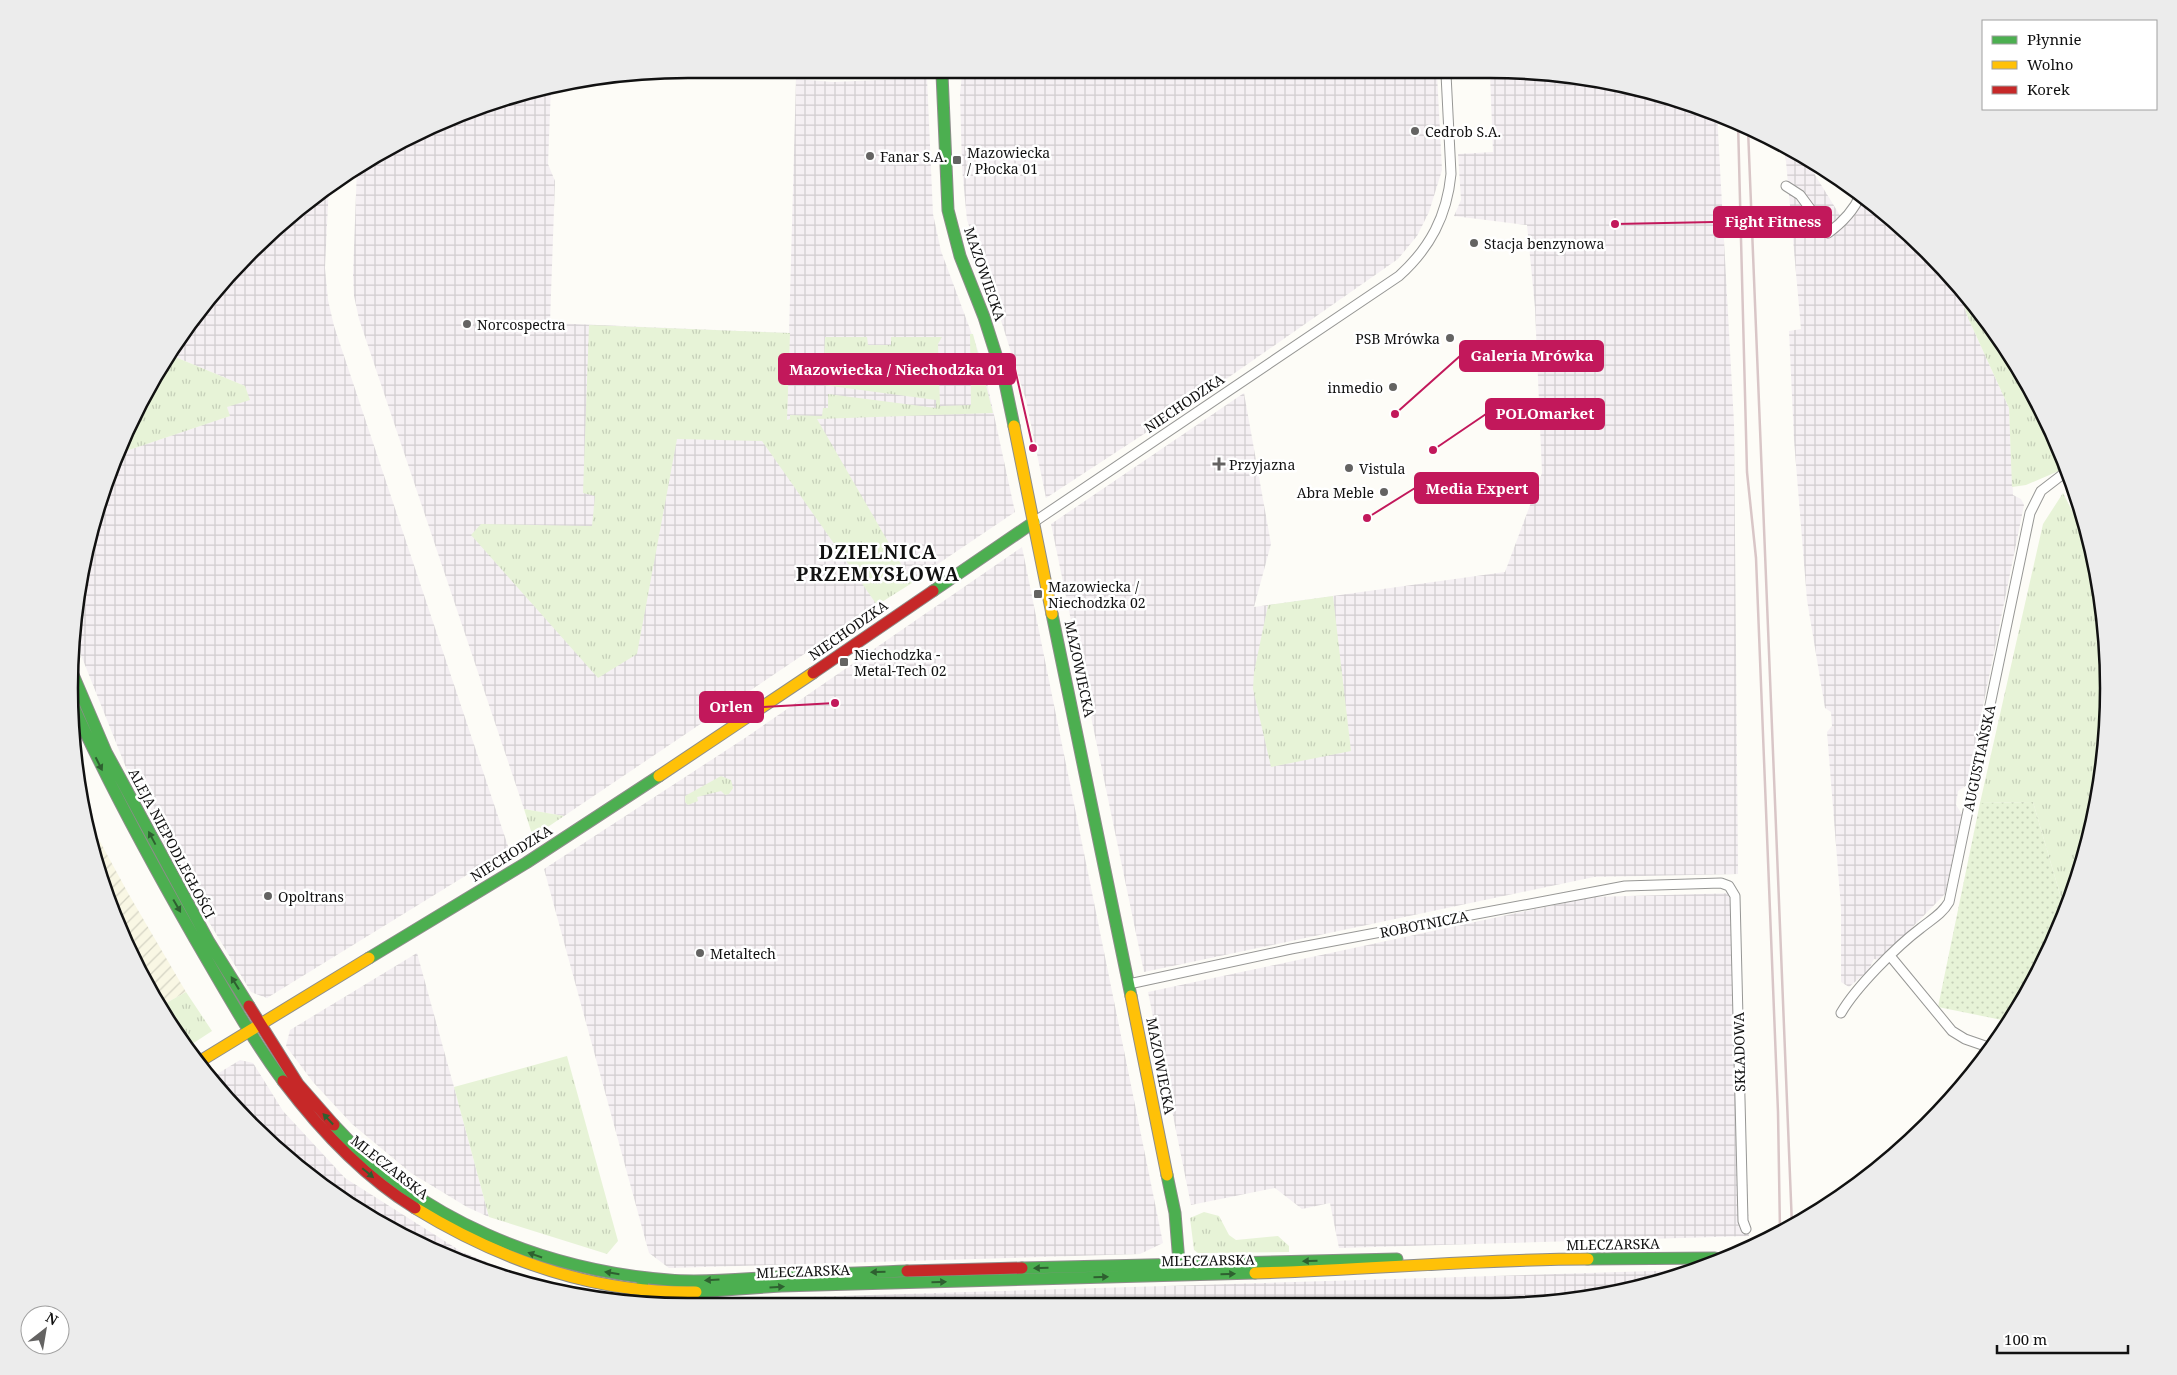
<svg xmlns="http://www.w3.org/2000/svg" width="2177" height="1375" font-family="'Noto Serif',serif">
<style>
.industrial{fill:url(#industrial-grid)}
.farmland{fill:url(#farmland-furrows)}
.grass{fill:url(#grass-tufts)}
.park{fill:url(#park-dots)}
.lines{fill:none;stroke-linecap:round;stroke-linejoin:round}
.street-casing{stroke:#979795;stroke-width:11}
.fast-casing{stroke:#8e8d8b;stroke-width:13}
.slow-casing{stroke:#8e8d8b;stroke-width:13}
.jam-casing{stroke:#8e8d8b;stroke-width:13}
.street{stroke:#fffffe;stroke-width:9}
.fast{stroke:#4caf50;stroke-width:11}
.slow{stroke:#ffc107;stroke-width:11}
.jam{stroke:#c62828;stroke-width:11}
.rail{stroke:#d9c6c7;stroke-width:2.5}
.oneway{fill:#2e6030}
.poi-dot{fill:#646362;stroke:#fff;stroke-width:2}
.labels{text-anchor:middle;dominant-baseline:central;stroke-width:5;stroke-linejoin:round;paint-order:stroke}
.poi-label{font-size:14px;fill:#111;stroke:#fff;text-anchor:start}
.street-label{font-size:14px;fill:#111;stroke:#fff}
.district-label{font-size:19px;font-weight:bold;letter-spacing:1px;fill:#111;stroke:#fff}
.rim{fill:none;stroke:#111;stroke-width:2.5}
.leader{fill:none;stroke:#c2185b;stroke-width:2}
.callout-dot{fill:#c2185b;stroke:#fff;stroke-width:2}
.callout{fill:#c2185b;stroke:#c2185b;stroke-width:2}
.callout-label{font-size:15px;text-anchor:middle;font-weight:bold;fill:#fff}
</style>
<defs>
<pattern id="industrial-grid" width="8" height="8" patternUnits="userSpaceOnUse" patternTransform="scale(1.25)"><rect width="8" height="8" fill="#f5f0f3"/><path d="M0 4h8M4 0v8" fill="none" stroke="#d1cdcf"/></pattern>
<pattern id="farmland-furrows" width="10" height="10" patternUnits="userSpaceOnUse" patternTransform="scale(1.25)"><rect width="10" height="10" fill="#f9f7e4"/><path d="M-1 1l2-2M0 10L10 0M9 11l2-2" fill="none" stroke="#d4d3c3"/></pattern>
<pattern id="grass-tufts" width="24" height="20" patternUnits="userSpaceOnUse" patternTransform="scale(1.25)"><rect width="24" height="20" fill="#e7f3d7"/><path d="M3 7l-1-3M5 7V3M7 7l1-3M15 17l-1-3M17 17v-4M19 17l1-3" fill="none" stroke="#c5cfb8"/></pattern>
<pattern id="park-dots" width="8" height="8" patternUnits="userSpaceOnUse" patternTransform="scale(1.25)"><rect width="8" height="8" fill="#e7f3d7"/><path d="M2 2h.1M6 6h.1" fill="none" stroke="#c5cfb8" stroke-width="1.8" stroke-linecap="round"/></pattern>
</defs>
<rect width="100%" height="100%" fill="#fdfcf7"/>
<!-- industrial -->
<path class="industrial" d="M962,74h475l5,96 -13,42 -12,24 -19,23 -199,139 -153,100 -20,-98 -32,-102 -27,-78 -5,-52 -2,-74z
M1490,74h80l147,39 17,310 4,451 -144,3 -450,95 -93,-448 193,-131 27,151 -17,63 251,-35 37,-99 -7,-165 -8,-83 -73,-9 7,-16 -3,-46 35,-2z
M927,78l6,136 8,37 42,113 32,148 -451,304 -40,-7 -165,-490 -5,-23 -1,-21 4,-108 132,-66 62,-14 -3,77 7,17 -5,142 239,10 7,-254 37,3z
M1785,150l22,12 34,55 24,-21 89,83 15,41 40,88 4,87 8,4 3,6 -57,280 -9,6 -2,14 6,9 -17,80 -65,66 -6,-1 -6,12 -19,16 -8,-5v-74l-14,-176 5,-6 -1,-14 -6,-4 -18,-108 -13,-160 -5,-109 12,-2z
M329,184l-4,84 3,32 6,26 175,523 -242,149 -16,-6 -69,-115 -47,-87 -62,-155 29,-147 15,-34 112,-38 -2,-9 18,-21 -77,-32 29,-43 82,-89z
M1022,547l141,696 -23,11 -471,14 -20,-15 -105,-384 201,-131z
M1738,893l11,343 -410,12 -9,-45 -28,6 -27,-21 -84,17 -43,-213 444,-95z
M417,953l37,134 35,130 -22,-10 -56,-34 -59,-49 -39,-42 -27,-36 4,-16z
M240,1060l13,3 30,48 62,67 117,74 75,30 -86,-23 -140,-81 -89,-82 -13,-17z
M1685,1270l-35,15 -120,20 -854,-4z"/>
<!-- farmland -->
<path class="farmland" d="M91,825l37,68 58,99 -27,15 -27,-46 -42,-113 -4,-20z"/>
<!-- grass -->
<path class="grass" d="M1954,279l71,99 42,93 -4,2 -2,-3 -35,15 -14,2 -3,-79 -40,-88z
M589,325l201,8 -3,87 3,-1v-4l32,1 1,-8h5v-14l108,14v-8l-113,-15 2,-48h42l1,8h23v-8h51l-4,7 2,62 31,-1 -1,-71h3l20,79 -176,6 95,164 -35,22 -115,-164 -85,-2 -40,215 -39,24 -127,-143 10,-11 111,2 3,-30 -12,-3z
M168,354l77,32 5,14 -23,7 3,9 -113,38 35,-76z
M2063,493l25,49 15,65 4,121 -20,120 -23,60 -31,-106 -53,1 63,-279z
M1333,596l18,155 -80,16 -18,-78 1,-17 14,-67z
M721,776l10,4 2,8 -4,6 -4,1 -4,-4 -24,6 1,4 -10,4 -3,-3v-6z
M524,809l40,7 -28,19 -5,-4z
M186,992l26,39 -26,17 -27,-41z
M567,1056l51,185 -11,13 -118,-37 -35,-130z
M1204,1212l15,4 10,19 7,5 42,-4 11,10v6l-91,1 -4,-3 -4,-32z"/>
<!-- park -->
<path class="park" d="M2033,802l31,106 -20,53 -37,60 -69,-14 42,-204z"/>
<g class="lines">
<defs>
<path id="street" d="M1786,186l14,9 28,38c14,-10 26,-23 33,-39
M1034,522l365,-246c31,-28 48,-60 52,-102l-5,-100
M1891,957l61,74 13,8 26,9
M1129,984l162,-35 334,-63 96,-3 8,3 6,10 8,325 3,8
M1841,1013c15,-26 56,-67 80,-85 11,-9 21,-14 28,-26l81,-389 11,-22 26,-20"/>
<path id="fast" d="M942,74l6,136 12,46 24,61 21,66 9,43
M933,591l101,-69
M1052,614l79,382
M71,670l35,82 103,190 40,64
M72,703c36,81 79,159 123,236 28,48 55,97 88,142
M369,958l157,-95 133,-87
M334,1125c85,95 210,145 335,155 35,3 71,-1 106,-3 44,-3 88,-4 132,-6
M1167,1175l8,38 5,62
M1588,1259l127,-1
M1022,1268l375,-9
M642,1280l2,21
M696,1292l85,-6 474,-13"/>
<path id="slow" d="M1014,426l38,188
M659,776l154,-103
M1131,996l36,179
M197,1063l172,-105
M415,1208c85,52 180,86 281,84
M1255,1273c111,-3 222,-14 333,-14"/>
<path id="jam" d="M813,673l120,-82
M249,1006l49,78 36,41
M283,1081c37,49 80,95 132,127
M907,1271l115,-3"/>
</defs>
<!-- street casing -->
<use href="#street" class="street-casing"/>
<!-- fast casing -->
<use href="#fast" class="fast-casing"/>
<!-- slow casing -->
<use href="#slow" class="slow-casing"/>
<!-- jam casing -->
<use href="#jam" class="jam-casing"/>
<!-- street -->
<use href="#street" class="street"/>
<!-- fast -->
<use href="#fast" class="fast"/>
<!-- slow -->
<use href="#slow" class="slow"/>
<!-- jam -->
<use href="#jam" class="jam"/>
<!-- rail -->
<path class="rail" d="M1738,122l9,350 9,86 22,554 2,119
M1748,129l44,1097"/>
</g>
<!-- one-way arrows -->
<defs><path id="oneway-solid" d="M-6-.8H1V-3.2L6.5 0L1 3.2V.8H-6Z" transform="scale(1.25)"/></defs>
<g class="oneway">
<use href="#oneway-solid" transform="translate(99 764) rotate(63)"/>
<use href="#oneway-solid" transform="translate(152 838) rotate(-118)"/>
<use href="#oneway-solid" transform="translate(177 906) rotate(60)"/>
<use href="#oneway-solid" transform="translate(235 983) rotate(-122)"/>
<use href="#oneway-solid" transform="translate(328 1119) rotate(-133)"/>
<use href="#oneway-solid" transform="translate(368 1173) rotate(40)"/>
<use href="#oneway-solid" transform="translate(535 1255) rotate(-161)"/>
<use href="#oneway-solid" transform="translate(1310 1261) rotate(178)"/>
<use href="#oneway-solid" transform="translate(1041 1268) rotate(179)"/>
<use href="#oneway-solid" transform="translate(878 1272) rotate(179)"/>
<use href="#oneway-solid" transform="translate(612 1273) rotate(-171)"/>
<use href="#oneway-solid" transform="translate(1228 1274) rotate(-1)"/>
<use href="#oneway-solid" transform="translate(1101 1277) rotate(-2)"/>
<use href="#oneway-solid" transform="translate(712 1280) rotate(177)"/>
<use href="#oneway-solid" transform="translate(939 1282) rotate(-2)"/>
<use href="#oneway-solid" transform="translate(777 1287) rotate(-4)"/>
</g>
<!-- markers -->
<g class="poi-dot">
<circle cx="1415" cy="131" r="5"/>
<circle cx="870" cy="156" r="5"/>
<rect x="952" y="155" width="10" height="10" rx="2.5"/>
<circle cx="1474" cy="243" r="5"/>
<circle cx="467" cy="324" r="5"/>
<circle cx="1450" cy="338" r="5"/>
<circle cx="1393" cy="387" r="5"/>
<path d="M1216.5 456.5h5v5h5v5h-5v5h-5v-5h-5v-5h5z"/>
<circle cx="1349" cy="468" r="5"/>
<circle cx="1384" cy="492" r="5"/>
<rect x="1033" y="589" width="10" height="10" rx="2.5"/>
<rect x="839" y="657" width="10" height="10" rx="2.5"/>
<circle cx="268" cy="896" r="5"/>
<circle cx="700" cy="953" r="5"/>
</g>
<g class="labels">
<!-- poi labels -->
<g class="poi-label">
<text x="1425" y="131">Cedrob S.A.</text>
<text x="967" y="152">Mazowiecka<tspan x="967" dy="16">/ Płocka 01</tspan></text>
<text x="880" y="156">Fanar S.A.</text>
<text x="1484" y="243">Stacja benzynowa</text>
<text x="477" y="324">Norcospectra</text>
<text x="1440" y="338" text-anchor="end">PSB Mrówka</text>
<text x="1383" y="387" text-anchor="end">inmedio</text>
<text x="1229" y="464">Przyjazna</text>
<text x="1359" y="468">Vistula</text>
<text x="1374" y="492" text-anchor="end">Abra Meble</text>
<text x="1048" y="586">Mazowiecka /<tspan x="1048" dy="16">Niechodzka 02</tspan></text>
<text x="854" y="654">Niechodzka -<tspan x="854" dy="16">Metal-Tech 02</tspan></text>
<text x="278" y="896">Opoltrans</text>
<text x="710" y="953">Metaltech</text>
</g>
<!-- street labels -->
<g class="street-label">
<text transform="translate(985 274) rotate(71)">MAZOWIECKA</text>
<text transform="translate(1184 403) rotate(-34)">NIECHODZKA</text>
<text transform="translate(848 630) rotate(-35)">NIECHODZKA</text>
<text transform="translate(1080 669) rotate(78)">MAZOWIECKA</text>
<text transform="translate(1979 758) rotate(-78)">AUGUSTIAŃSKA</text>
<text transform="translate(172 843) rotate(62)">ALEJA NIEPODLEGŁOŚCI</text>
<text transform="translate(511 853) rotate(-32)">NIECHODZKA</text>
<text transform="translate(1424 924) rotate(-11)">ROBOTNICZA</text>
<text transform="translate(1739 1052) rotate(-91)">SKŁADOWA</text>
<text transform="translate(1161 1066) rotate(79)">MAZOWIECKA</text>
<text transform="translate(390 1167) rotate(38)">MLECZARSKA</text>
<text transform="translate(1613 1244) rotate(-1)">MLECZARSKA</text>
<text transform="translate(1208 1260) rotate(-1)">MLECZARSKA</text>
<text transform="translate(803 1271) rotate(-2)">MLECZARSKA</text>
</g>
<!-- district labels -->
<g class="district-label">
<text x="878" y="552">DZIELNICA<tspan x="878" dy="22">PRZEMYSŁOWA</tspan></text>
</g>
</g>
<!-- crop -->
<path d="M0 0H2177V1375H0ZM688 78H1490A610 610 0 0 1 2100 688V688A610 610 0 0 1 1490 1298H688A610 610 0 0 1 78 688V688A610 610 0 0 1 688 78Z" fill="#ececec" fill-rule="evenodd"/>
<path class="rim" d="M688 78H1490A610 610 0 0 1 2100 688V688A610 610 0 0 1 1490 1298H688A610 610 0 0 1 78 688V688A610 610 0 0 1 688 78Z"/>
<!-- callouts -->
<path class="leader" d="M1615 224L1714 222M1395 414L1460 356M1033 448L1015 369M1433 450L1486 414M1367 518L1415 488M835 703L763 707"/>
<g class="callout-dot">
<circle cx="1615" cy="224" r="5"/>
<circle cx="1395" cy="414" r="5"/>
<circle cx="1033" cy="448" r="5"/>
<circle cx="1433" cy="450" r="5"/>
<circle cx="1367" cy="518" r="5"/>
<circle cx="835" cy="703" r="5"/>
</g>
<g class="callout">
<rect x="1714" y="207" width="117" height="30" rx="5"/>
<rect x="1460" y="341" width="143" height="30" rx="5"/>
<rect x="779" y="354" width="236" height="30" rx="5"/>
<rect x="1486" y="399" width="118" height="30" rx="5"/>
<rect x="1415" y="473" width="123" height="30" rx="5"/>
<rect x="700" y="692" width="63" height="30" rx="5"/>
</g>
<g class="callout-label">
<text x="1773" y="227">Fight Fitness</text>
<text x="1532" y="361">Galeria Mrówka</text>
<text x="897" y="375">Mazowiecka / Niechodzka 01</text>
<text x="1545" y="419">POLOmarket</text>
<text x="1477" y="494">Media Expert</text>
<text x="731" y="712">Orlen</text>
</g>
<!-- legend -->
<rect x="1982" y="20" width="175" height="90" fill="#ffffff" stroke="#a0a0a0"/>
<rect x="1992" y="36" width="25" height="8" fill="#4caf50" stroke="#a0a0a0"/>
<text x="2027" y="45" font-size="15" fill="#111111">Płynnie</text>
<rect x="1992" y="61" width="25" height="8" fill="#ffc107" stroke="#a0a0a0"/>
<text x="2027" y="70" font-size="15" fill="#111111">Wolno</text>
<rect x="1992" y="86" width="25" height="8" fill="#c62828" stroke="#a0a0a0"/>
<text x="2027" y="95" font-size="15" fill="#111111">Korek</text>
<!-- north arrow -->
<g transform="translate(45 1330) rotate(31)"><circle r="24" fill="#ffffff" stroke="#a0a0a0"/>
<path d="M0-4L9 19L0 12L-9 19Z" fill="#646362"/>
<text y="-8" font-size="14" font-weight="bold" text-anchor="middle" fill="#111111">N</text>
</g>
<!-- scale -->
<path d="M1997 1345v8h131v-8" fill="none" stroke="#111111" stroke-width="2.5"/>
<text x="2004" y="1345" font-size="15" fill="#111111" stroke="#ffffff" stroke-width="4" paint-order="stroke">100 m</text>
</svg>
